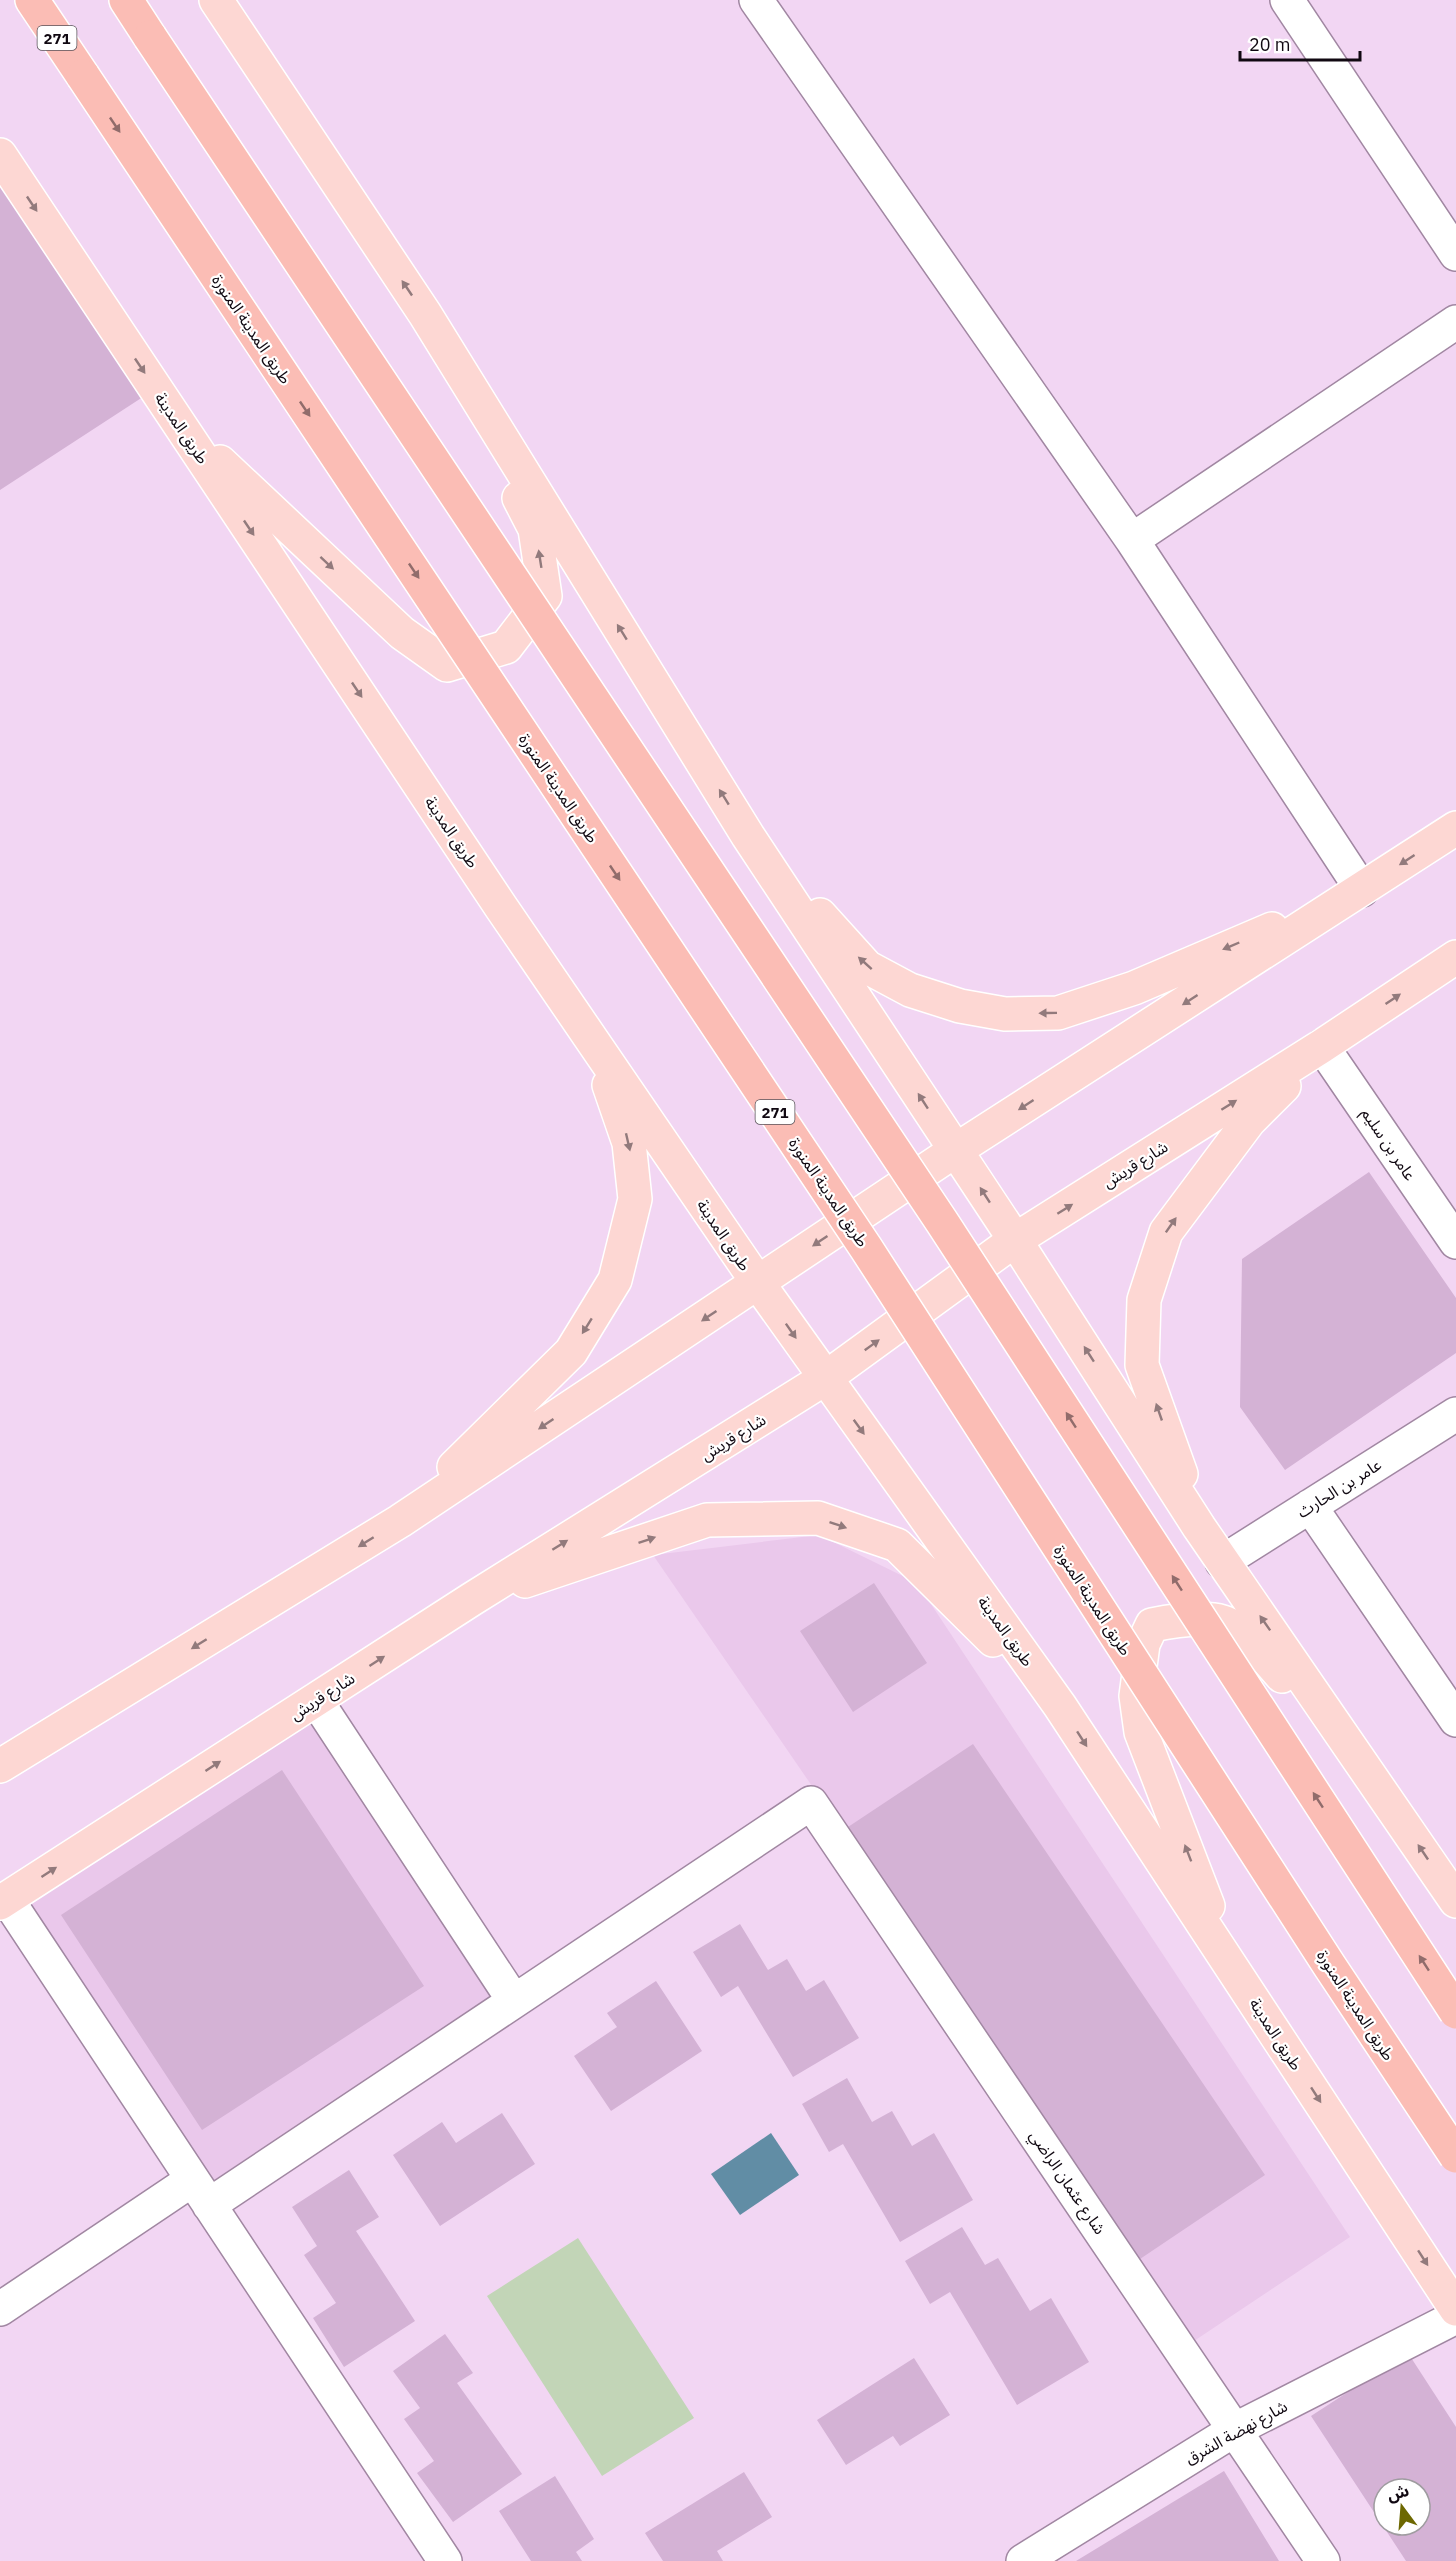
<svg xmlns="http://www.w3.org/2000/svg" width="1456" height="2561" font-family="'IBM Plex Sans','Noto Sans Arabic',sans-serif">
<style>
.built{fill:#eac8eb}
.green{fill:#c2d5b7}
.water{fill:#618da5}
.building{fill:#d4b2d5;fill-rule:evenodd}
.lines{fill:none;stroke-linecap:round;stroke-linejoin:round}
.minor-casing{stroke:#a187a2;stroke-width:36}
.major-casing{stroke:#fff;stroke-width:36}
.highway-casing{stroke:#fff;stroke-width:36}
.minor{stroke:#fff;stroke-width:33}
.major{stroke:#fdd7d3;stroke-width:33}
.highway{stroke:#fbbdb5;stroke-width:33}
.highway-bridge-casing{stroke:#fff;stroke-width:36;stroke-linecap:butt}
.highway-bridge{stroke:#fbbdb5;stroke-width:33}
.oneway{fill:#916c6b}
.oneway2{fill:#927a7c}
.labels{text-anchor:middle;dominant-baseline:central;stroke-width:4.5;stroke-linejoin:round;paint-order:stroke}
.shield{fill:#fff;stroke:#585258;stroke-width:1.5}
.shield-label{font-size:15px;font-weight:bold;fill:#100811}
.street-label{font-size:16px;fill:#100811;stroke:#fff}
</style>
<rect width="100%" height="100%" fill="#f2d6f3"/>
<!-- built -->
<path class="built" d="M819,1535l98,48 433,654 -156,104 -541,-786z
M312,1714l189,281 -291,194 -188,-288z"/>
<!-- green -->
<path class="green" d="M578,2238l116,180 -92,58 -115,-180z"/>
<!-- water -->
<path class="water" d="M771,2133l28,42 -59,40 -29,-41z"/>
<!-- building -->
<path class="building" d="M0,167l149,226 -149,97z
M1369,1172l87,126v55l-171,117 -45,-63 2,-148z
M874,1583l53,80 -74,49 -53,-81z
M973,1744l292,431 -125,84 -292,-432z
M282,1770l142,216 -222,144 -141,-215z
M740,1924l28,46 19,-11 19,32 18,-11 35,58 -66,39 -55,-91 -17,11 -28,-45z
M656,1981l46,70 -91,60 -37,-55 43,-29 -10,-14z
M847,2078l25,44 20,-11 20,35 22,-13 39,67 -73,42 -57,-98 -14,8 -27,-48z
M502,2113l33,51 -95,62 -47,-71 49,-33 14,21z
M349,2170l30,47 -23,14 59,90 -71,46 -31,-49 23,-15 -32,-48 13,-9 -25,-39z
M962,2227l23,38 13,-7 32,53 21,-13 38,64 -72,43 -67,-113 -20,12 -25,-43z
M445,2334l28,39 -16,10 65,91 -69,48 -36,-49 17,-12 -30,-42 16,-11 -27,-37z
M1408,2353l48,74v134h-50l-95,-145zM1384,2489h36v36h-36z
M914,2358l36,57 -50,31 -7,-10 -47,29 -29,-45z
M1224,2471l55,90h-203z
M744,2472l28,45 -55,34 6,10h-60l-18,-28z
M555,2476l39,63 -18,13 6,9h-51l-32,-50z"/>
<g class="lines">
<defs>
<path id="minor" d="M756,0l376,540 230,350
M1287,0l169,254
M1132,540l324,-218
M1322,1046l134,196
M1310,1506l146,214
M1222,1562l234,-148
M316,1700l198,301
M7,1899l438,662
M209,2205l602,-402 512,758
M0,2309l192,-129
M1023,2561l213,-132 220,-112"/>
<path id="major" d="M216,0l209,314 323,522 267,404 184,287 257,374
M0,155l501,752 257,376 302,423 396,603
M220,462l182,171 45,32 59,-18 39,-51 -10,-67 -16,-31
M820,915l47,52 43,23 50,16 45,8 53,-1 76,-25 138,-59
M454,1467l117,-115 44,-72 20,-81 -6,-56 -20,-58
M1181,1474l-39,-109 2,-65 22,-68 83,-111 35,-35
M525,1581l182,-61 111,-2 79,27 96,95
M0,1766l400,-245 556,-371 500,-322
M0,1903l472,-304 352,-220 191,-139 307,-194 134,-89
M1208,1906l-67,-174 -5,-36 7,-52 9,-19c20,-4 50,-9 71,-3 15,4 48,41 59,54"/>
<path id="highway" d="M32,0l51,76
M126,0l24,37"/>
</defs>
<!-- minor casing -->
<use href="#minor" class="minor-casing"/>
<!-- major casing -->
<use href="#major" class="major-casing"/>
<!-- highway casing -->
<use href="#highway" class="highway-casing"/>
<!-- minor -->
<use href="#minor" class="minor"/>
<!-- major -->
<use href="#major" class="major"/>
<!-- highway -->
<use href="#highway" class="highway"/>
<defs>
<path id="highway-bridge" d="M150,37l792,1185 514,790
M83,76l783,1172 463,717 127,191"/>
</defs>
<!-- highway-bridge casing -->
<use href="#highway-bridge" class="highway-bridge-casing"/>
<!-- highway-bridge -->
<use href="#highway-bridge" class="highway-bridge"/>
</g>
<!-- one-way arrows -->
<defs><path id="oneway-solid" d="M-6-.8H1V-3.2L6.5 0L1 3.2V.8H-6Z" transform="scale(1.5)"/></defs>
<g class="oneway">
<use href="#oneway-solid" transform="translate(115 125) rotate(56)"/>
<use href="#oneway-solid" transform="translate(305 409) rotate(56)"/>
<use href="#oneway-solid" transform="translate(414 571) rotate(56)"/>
<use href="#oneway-solid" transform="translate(615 873) rotate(56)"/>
<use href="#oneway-solid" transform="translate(1071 1420) rotate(-123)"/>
<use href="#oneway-solid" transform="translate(1177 1583) rotate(-123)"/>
<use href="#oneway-solid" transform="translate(1318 1800) rotate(-123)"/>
<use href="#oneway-solid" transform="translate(1424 1963) rotate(-123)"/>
</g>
<g class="oneway2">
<use href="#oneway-solid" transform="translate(32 204) rotate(56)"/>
<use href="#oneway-solid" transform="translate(407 288) rotate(-124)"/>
<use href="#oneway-solid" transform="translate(140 366) rotate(56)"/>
<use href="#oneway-solid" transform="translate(249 528) rotate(56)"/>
<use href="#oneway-solid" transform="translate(540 559) rotate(-99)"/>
<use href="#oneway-solid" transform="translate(327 563) rotate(43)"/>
<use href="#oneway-solid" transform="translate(622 632) rotate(-122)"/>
<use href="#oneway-solid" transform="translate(357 690) rotate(56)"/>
<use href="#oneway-solid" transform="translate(724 797) rotate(-122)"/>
<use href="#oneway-solid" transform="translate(1407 860) rotate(147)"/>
<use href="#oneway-solid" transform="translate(1231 946) rotate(157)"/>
<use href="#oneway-solid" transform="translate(865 963) rotate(-138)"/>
<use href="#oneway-solid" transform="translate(1393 999) rotate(-34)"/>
<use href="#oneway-solid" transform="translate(1190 1000) rotate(147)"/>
<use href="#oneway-solid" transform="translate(1048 1013) rotate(179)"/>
<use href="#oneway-solid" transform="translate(923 1101) rotate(-123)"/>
<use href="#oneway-solid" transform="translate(1026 1105) rotate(147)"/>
<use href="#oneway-solid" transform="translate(1229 1105) rotate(-32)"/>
<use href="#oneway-solid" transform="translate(628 1142) rotate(77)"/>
<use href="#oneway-solid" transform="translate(985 1195) rotate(-123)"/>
<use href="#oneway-solid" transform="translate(1065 1209) rotate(-32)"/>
<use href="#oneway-solid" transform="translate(1171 1225) rotate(-55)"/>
<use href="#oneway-solid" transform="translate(820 1241) rotate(146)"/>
<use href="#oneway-solid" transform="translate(709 1316) rotate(146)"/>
<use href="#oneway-solid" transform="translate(587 1326) rotate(122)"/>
<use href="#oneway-solid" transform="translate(791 1331) rotate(55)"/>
<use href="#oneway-solid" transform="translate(872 1345) rotate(-36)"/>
<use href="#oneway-solid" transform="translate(1089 1354) rotate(-123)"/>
<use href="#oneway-solid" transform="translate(1159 1412) rotate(-109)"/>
<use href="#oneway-solid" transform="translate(546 1424) rotate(146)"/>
<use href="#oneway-solid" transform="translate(859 1427) rotate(54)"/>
<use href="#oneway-solid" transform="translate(838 1525) rotate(19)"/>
<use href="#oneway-solid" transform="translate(647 1540) rotate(-19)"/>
<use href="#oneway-solid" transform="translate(366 1542) rotate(148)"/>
<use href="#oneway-solid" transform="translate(560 1545) rotate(-32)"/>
<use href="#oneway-solid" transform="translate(1265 1623) rotate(-125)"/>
<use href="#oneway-solid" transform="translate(199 1644) rotate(148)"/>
<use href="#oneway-solid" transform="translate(377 1661) rotate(-33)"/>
<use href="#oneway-solid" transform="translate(1082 1739) rotate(57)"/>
<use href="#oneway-solid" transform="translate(213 1766) rotate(-33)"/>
<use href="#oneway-solid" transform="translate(1423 1852) rotate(-124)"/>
<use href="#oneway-solid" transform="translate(1188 1853) rotate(-111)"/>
<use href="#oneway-solid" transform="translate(49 1872) rotate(-33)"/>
<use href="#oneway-solid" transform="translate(1316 2095) rotate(57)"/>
<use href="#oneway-solid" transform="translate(1423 2258) rotate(57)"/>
</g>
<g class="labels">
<!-- shield labels -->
<g class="shield">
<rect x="37.5" y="26" width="39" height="24" rx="4.5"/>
<rect x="755.5" y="1100" width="39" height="24" rx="4.5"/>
</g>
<g class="shield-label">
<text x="57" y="38">271</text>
<text x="775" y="1112">271</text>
</g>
<!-- street labels -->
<g class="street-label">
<text transform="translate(252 329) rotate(56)">طريق المدينة المنورة</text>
<text transform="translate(182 428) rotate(56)">طريق المدينة</text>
<text transform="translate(559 788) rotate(56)">طريق المدينة المنورة</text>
<text transform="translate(452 832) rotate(56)">طريق المدينة</text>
<text transform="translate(1389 1144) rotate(56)">عامر بن سليم</text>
<text transform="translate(1135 1164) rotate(-32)">شارع قريش</text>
<text transform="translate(829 1192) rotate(56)">طريق المدينة المنورة</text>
<text transform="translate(724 1235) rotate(56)">طريق المدينة</text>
<text transform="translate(733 1437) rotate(-32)">شارع قريش</text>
<text transform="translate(1339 1488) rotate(-32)">عامر بن الحارث</text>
<text transform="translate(1093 1600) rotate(57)">طريق المدينة المنورة</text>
<text transform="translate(1006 1631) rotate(54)">طريق المدينة</text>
<text transform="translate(322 1696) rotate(-33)">شارع قريش</text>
<text transform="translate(1356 2005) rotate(57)">طريق المدينة المنورة</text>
<text transform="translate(1276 2034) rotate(57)">طريق المدينة</text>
<text transform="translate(1068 2182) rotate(56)">شارع عثمان الراضي</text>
<text transform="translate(1236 2432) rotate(-29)">شارع نهضة الشرق</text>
</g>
</g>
<!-- north arrow -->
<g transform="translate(1402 2507) rotate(344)"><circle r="28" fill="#ffffff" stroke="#9f9ca0" stroke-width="1.5"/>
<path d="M0-4.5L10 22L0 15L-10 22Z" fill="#6d6801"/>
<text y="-9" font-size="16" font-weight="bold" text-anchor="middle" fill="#100811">ش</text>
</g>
<!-- scale -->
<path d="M1240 51v9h120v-9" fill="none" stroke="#100811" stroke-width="3"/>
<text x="1249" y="51" font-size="18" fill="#100811" stroke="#ffffff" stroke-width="4.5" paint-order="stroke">20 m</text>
</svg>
